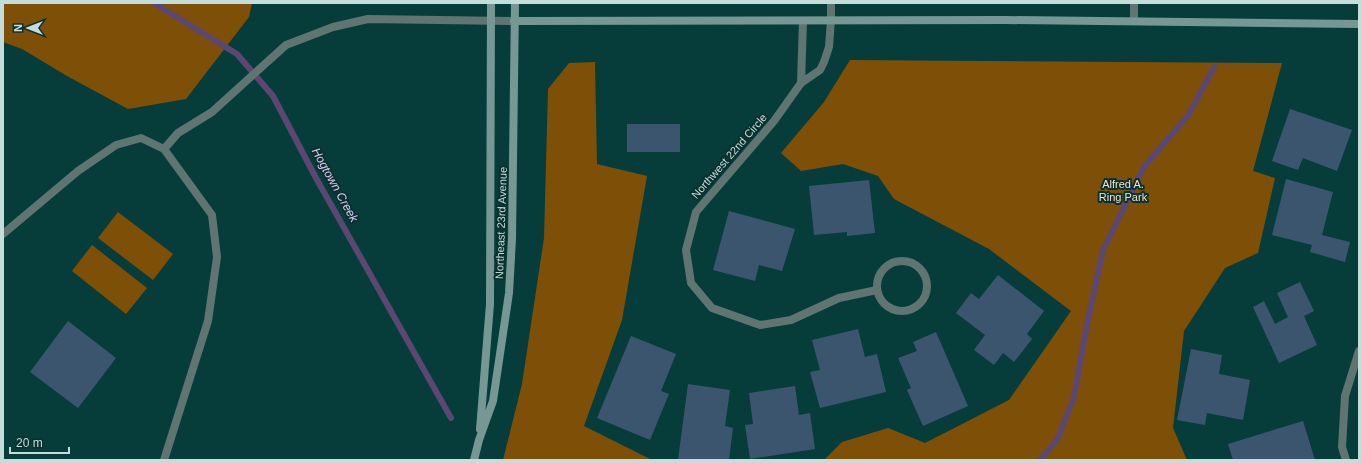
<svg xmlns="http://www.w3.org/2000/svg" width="1362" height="463" font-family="Helvetica,sans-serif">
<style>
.green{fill:#7e5007}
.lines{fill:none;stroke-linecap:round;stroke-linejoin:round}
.stream{stroke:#5c4772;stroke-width:6}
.building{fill:#3c556f}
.lane{stroke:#607472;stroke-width:8}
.street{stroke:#607472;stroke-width:8}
.secondary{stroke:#779795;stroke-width:8}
.labels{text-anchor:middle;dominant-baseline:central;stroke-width:4;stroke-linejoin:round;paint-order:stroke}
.street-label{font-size:11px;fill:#c4dddb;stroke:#0a312f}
.park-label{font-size:11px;fill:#f2e0cc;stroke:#0a312f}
.water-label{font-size:12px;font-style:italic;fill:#e2c9f5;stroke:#0a312f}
</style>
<rect width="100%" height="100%" fill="#063d3b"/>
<!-- green -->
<path class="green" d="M3,3h249l-3,14 -63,82 -58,10 -61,-33 -45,-27 -19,-7z
M850,60l432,3 -29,108 22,7 -17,75 -33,15 -41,63 -11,97 14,32h-363l18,-18 46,-14 37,15 84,-43 62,-89 -82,-62 -95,-50 -16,-23 -35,-12 -42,7 -20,-18 43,-51z
M595,62l2,102 50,12 -25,144 -38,106 68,34h-149l19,-76 22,-146 4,-149 21,-26z
M118,212l55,42 -20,26 -55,-42z
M92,245l55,43 -21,26 -54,-43z"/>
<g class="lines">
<!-- stream -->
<path class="stream" d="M154,3l83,51 36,42 43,82 135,240
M1040,460l17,-20 17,-43 12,-68 17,-79 41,-83 45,-53 25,-47"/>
</g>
<!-- building -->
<path class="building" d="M1290,109l62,21 -15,41 -34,-13 -5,12 -26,-9z
M627,124h53v28h-53z
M1286,179l47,13 -11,43 28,7 -5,20 -35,-10 2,-7 -40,-10z
M869,180l6,53 -28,3v-4l-33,3 -5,-49z
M729,211l66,18 -13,42 -23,-6 -4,16 -42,-11z
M998,275l46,36 -17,23 5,5 -18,23 -11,-9 -9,12 -20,-15 11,-15 -29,-22 15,-20 8,6z
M1300,282l14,29 -10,5 13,29 -38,18 -26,-56 11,-6 11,23 13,-7 -11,-24z
M68,321l48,37 -38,50 -48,-36z
M858,329l7,28 12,-3 9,38 -66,16 -10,-36 10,-2 -8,-30z
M936,332l32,74 -45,20 -16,-36 4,-2 -13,-30 19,-7 -4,-9z
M631,336l45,18 -15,37 8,3 -19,46 -53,-22z
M1191,349l31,6 -3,19 31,6 -7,40 -36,-7 -2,12 -28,-5z
M688,384l42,6 -5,36 8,2 -4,32h-51z
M795,386l4,29 11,-2 5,36 -65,10 -5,-34 8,-1 -4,-31z
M1303,421l12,39h-82l-5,-16z"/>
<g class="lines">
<!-- lane -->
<path class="lane" d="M831,3v17
M3,234l75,-63 38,-26 25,-7 23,11 48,66 5,42 -9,64 -44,139"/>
<!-- street -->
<path class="street" d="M1134,3v18
M831,20l-2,27 -5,15 -4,8 -19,13 -27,38 -78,91 -10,38 5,33 21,25 48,17 31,-5 48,-22 38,-8
M801,83l2,-62
M164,149l14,-16 34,-21 74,-67 47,-18 35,-8 146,2
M877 286a25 25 0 1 1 50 0a25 25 0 1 1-50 0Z
M1346,460l-4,-13 3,-51 14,-45"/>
<!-- secondary -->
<path class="secondary" d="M514,21l491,-1 354,4
M480,429l10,-125 1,-301
M474,460l5,-20 14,-39 16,-108 3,-54 3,-236"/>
</g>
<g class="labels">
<!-- street labels -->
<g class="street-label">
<text transform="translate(729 156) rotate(-49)">Northwest 22nd Circle</text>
<text transform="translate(501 223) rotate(-88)">Northeast 23rd Avenue</text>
</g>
<!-- park labels -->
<g class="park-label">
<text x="1123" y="184">Alfred A.<tspan x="1123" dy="13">Ring Park</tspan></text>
</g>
<!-- water labels -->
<g class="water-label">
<text transform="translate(335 185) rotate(61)">Hogtown Creek</text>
</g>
</g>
<!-- border -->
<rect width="1362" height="463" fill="none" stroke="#c4dddb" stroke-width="8"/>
<!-- north arrow -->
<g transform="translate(28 28) rotate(270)" stroke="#0a312f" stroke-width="3" paint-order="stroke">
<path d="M0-3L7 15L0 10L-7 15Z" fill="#c4dddb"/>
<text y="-6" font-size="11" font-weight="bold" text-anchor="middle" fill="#c4dddb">N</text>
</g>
<!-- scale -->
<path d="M10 447v6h59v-6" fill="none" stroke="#c4dddb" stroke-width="2"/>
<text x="16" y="447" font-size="12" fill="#c4dddb" stroke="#0a312f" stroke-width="3" paint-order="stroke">20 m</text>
</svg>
